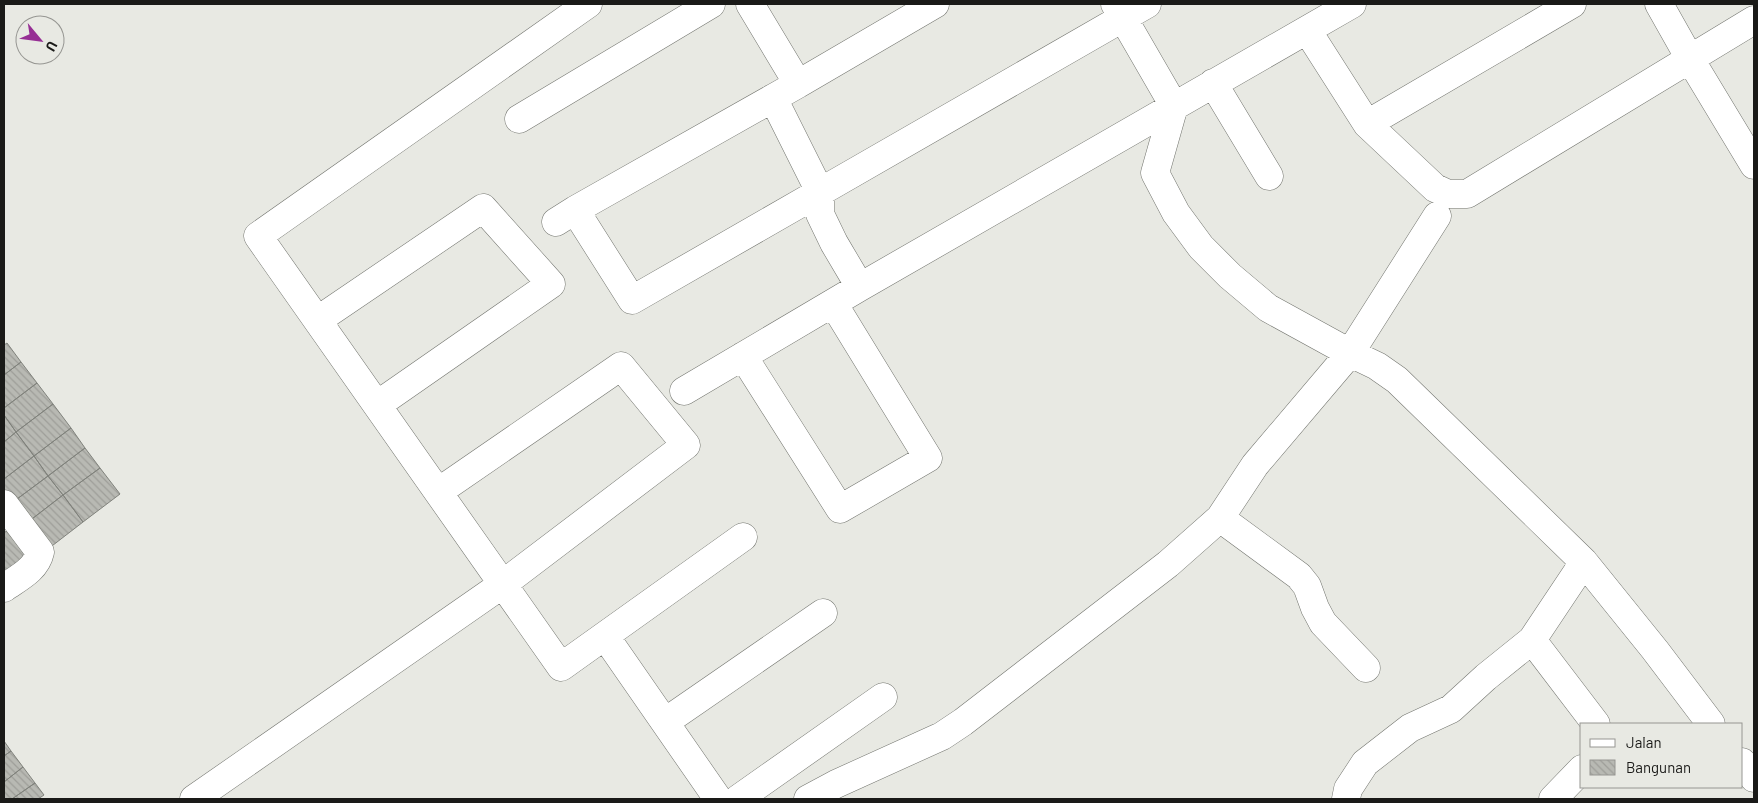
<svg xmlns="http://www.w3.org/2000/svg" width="1758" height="803" font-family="Barlow,sans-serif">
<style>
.building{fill:url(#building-back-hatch);stroke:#80827c}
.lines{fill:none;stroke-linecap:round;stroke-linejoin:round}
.minor-casing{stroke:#73756f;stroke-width:29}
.minor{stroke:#fff;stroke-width:28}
</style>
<defs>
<pattern id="building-back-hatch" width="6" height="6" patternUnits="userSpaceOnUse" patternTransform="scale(1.25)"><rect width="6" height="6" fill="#b8b9b3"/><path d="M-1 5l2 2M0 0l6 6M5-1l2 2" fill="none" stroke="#9e9e99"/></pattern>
</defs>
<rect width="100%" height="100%" fill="#e8e9e3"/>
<!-- building -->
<path class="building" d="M7,343l14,19 -17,13v-30z
M21,362l16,21 -33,25v-33z
M37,383l16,21 -37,28 -12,-17v-7z
M53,404l18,24 -37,28 -18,-24z
M4,415l12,17 -12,10z
M71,428l14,20 -37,28 -14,-20z
M16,432l18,24 -30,23v-37z
M85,448l15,20 -37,27 -15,-19z
M34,456l14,20 -35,26 -9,-12v-11z
M100,468l20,26 -37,28 -20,-27z
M48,476l15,19 -35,27 -15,-20z
M63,495l20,27 -35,27 -20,-27z
M9,529l20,27 -25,19v-42z
M4,741l7,10 -7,5z
M11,751l12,16 -19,15v-26z
M23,767l12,16 -23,16h-8v-17z
M35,783l9,12 -6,4h-26z"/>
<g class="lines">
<defs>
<path id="minor" d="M588,4l-330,232 303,431 182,-130
M750,4l48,80 137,-80
M1115,4l59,102 -19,67 21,40 25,34 29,29 38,32 82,45 27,13 20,14 187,182 71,88 56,74
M1659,4l31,55 64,106
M1307,30l60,94 68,64 13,6h19l287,-174
M1213,83l56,93
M519,119l192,-115
M1367,124l205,-120
M575,210l57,90 188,-108 -47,-94
M556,222l19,-12 223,-126
M860,287l-26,-44 -14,-29v-22l327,-188
M318,320l165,-112 68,76 -174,121
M743,356l97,153 88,-51 -95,-155
M684,391l176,-104 492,-283
M4,504l36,48c-4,18 -22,26 -36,36
M1220,518l79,58 8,10 8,22 8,15 43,45
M605,636l113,163
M1532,640l64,84
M665,722l158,-109
M1742,762l12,16
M194,799l309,-215 183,-139 -65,-79 -183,126
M738,799l145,-102
M808,799l28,-15 106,-48 21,-14 205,-158 52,-46 35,-53 95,-112 87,-137
M1346,799l2,-10 17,-26 45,-35 41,-19 35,-32 46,-37 52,-78
M1553,799l29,-30"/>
</defs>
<!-- minor casing -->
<use href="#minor" class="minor-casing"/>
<!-- minor -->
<use href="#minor" class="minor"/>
</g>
<!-- border -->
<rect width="1758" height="803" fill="none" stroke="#1a1a18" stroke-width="10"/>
<!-- legend -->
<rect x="1580" y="723" width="162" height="65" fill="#e8e9e3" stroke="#969692"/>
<rect x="1590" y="739" width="25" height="8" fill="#ffffff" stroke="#969692"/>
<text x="1626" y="748" font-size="15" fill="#1a1a18">Jalan</text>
<rect x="1590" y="760" width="25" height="15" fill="url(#building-back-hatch)" stroke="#969692"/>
<text x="1626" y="773" font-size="15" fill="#1a1a18">Bangunan</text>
<!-- north arrow -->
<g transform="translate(40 40) rotate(119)"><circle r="24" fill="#e8e9e3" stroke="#969692"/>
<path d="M0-4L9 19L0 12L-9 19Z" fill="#962f94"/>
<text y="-8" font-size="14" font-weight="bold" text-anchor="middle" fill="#1a1a18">U</text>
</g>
</svg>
